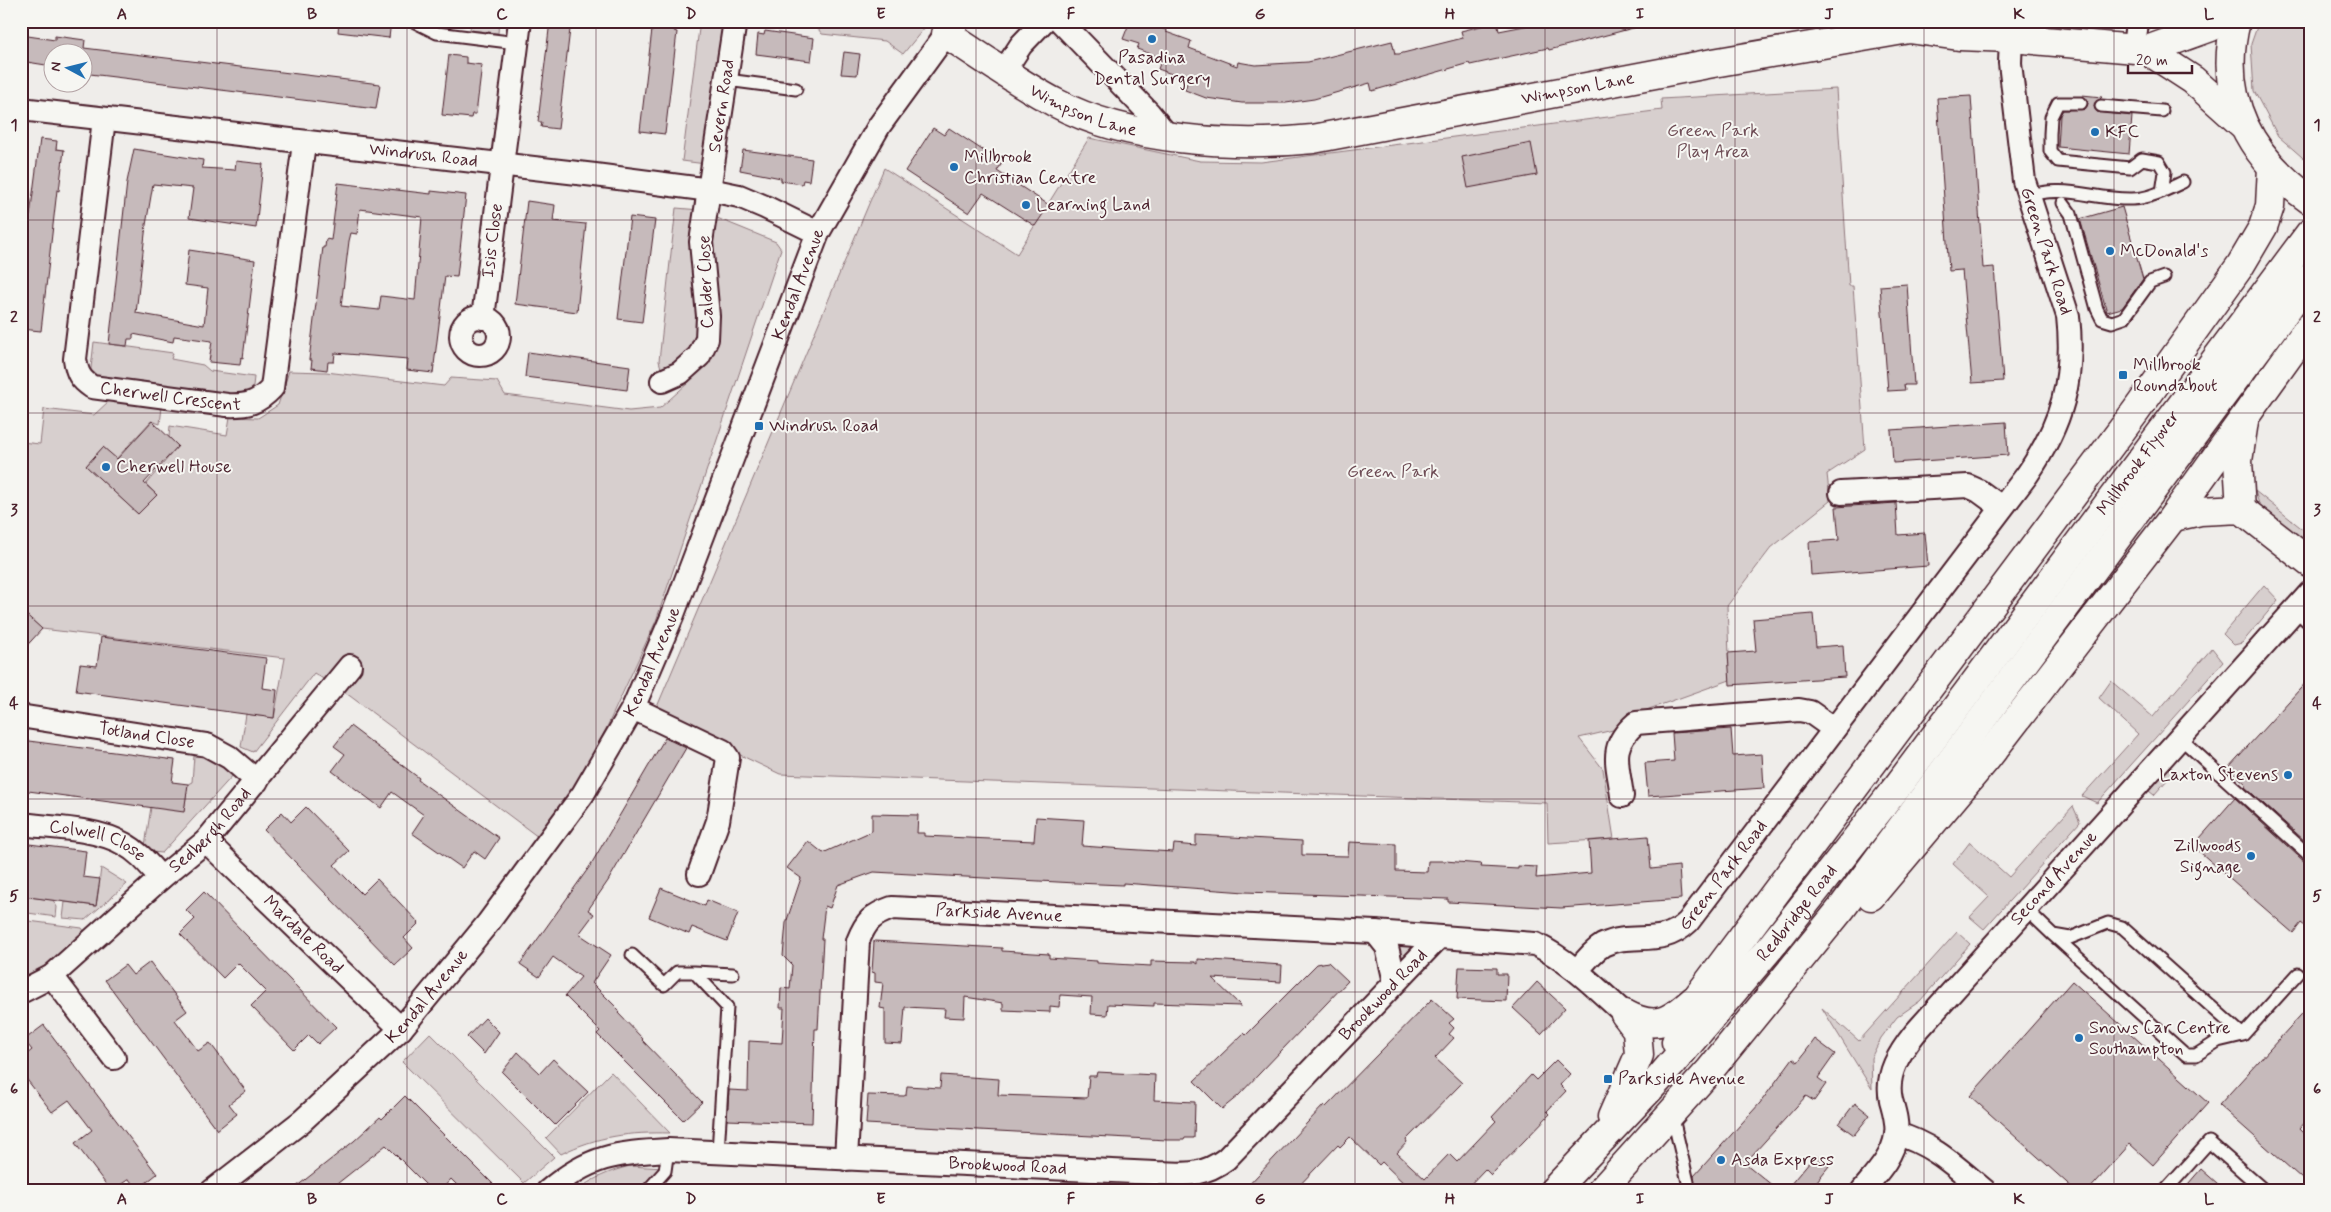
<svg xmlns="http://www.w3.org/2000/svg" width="2331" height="1212" font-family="Mynerve,sans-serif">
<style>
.green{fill:#d7cfce;stroke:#90777c}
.building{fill:#c6babb;stroke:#4a1f2b;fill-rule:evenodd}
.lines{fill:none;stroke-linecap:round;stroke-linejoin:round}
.lane-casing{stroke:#4a1f2b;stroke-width:15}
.street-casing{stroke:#4a1f2b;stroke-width:26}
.secondary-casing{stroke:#4a1f2b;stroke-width:31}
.primary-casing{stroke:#4a1f2b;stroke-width:31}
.highway-casing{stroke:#4a1f2b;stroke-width:31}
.lane{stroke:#f6f6f2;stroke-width:11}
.street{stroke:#f6f6f2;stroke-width:22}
.secondary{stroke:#f6f6f2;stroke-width:28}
.primary{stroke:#f6f6f2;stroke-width:28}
.highway{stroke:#f6f6f2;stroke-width:28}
.grid{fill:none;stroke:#4a1f2b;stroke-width:1;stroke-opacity:0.55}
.poi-dot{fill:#1f6fb2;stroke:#f6f6f2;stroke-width:2}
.labels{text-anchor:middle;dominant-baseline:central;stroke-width:4;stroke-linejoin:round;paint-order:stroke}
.poi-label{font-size:18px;fill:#4a1f2b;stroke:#f6f6f2;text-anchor:start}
.street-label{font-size:18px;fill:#4a1f2b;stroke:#f6f6f2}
.park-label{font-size:18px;fill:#6d4b54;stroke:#f6f6f2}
.neatline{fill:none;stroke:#4a1f2b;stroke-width:2}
.grid-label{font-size:16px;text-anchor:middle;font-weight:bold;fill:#4a1f2b}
</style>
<rect width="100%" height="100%" fill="#efedea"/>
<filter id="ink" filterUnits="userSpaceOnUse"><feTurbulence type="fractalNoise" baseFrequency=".02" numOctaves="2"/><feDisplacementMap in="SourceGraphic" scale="10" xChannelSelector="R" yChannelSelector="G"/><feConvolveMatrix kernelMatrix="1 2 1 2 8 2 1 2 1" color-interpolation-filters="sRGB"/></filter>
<g filter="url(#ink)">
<!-- green -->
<path class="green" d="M471,21h28l-1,12 -28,-3z
M700,21h25l-19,143 -24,-3z
M797,21h133l-27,33 -18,-13 -63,-7 -8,-10z
M2010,21h112l1,5 -113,-4z
M2259,21h51v143l-32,-28 -24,-45 -3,-47z
M1836,89l13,197h4l12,163 -38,25 3,27 -59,47 -44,58 3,74 -81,29 -36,21 -34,8 24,31 11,70 -66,4 -1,-40 -767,-29 -126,-60 230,-546 133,86 72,-116 111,23 61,1 401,-52 -1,-11z
M676,208l24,2c0,28 9,116 -5,136 -9,14 -18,19 -34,22l-2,-7z
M717,218l59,24 5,7 -125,372 -50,108 -36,66 -32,42 -188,-141 -36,-23 -61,79 -12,-5 5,-33 28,4 11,-60 -243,-29 -21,-19v-168l19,2 4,-35 50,6 16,-15 52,7 -2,17 -9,-3 -35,38 -13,-12 -17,19 52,48 19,-19 -11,-11 32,-38 -9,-9 1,-11 57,9 3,-18 28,1 20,-13 11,-34 37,1 118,14 7,-8 46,3 8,14 124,16 31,-3 28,-25 20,-25 2,-106z
M94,342l79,11 -2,6 32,6 7,6 44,6 -2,18 -4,3 -158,-21z
M2255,491l55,44v11l-51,-42z
M2264,585l14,15 -36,43 -8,2 -11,-11z
M2212,648l11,14 -126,141 -15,-7 56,-62 -39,-36 12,-17 42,36z
M194,756l23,1 18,16 -73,80 -10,-1 -7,-6 6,-39 33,4 4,-27 4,-2z
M2170,767l5,4 -21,24 -5,-4z
M2073,806l7,16 -96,107 -14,-12 19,-20 -36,-33 17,-22 39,35z
M101,868l26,16 -42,36 -22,-2 2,-16 31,4z
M21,896l32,4 4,7 -1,10 -35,-5z
M21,920l61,8 5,7 -45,38 -21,11z
M1957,932l13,12 -50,57 -23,16 -16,21 -10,20 1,31 -50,-81 37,33z
M1418,944l-17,19 -6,-18z
M430,1033l124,124 -30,26 -122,-121z
M611,1072l59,61c-40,-1 -73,3 -109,21l-15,-16z
M630,1166l34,2 -22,23h-66c17,-13 34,-20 54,-25z"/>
<!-- building -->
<path class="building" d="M339,21h52l-2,17 -51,-6z
M550,21h21l-13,108 -17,-2 1,-5h-4z
M653,21h22l-1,10 3,1 -12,102 -25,-3z
M1130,21h13l23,9v2l25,9 -2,7 48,18 1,-4 17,3 53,-3 84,-21 3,13h4l64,-16 -2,-7 36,-9 2,9 51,-10h87v6l-88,23 -1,-2 -78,17 -1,-2 -97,28 -2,-8 -56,16 -28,4h-44l-36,-5 -21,-8 3,-10 -30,-11 4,-11 -25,-9 2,-5 -16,-5z
M765,31l49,7 -3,23 -55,-7 2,-20 6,1z
M21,35l34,5v-4l30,4 -1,8 296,36 -4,25 -294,-36v-21h-30v17l-1,-1 1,-2 -31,-5z
M844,52l16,2 -3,21 -16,-1z
M449,55l17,2v6l16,2 -6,49h-4l-1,4 -29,-3z
M2082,95l20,2 -8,8 3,7 35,4 -3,38 -71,-7 2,-32 3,-5 22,-1 3,-6z
M1971,96l12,172 11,-1 9,114 -31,2 -10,-113 -13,1 -12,-173z
M933,128l11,7 5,-7 53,35 -5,8 52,34 -14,21 -52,-33 -14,20 -64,-42z
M40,139l17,2 -1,8 8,1 -5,41 -2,-1 -16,141 -20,-2v-113h9z
M1531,143l6,32 -69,13 -6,-31z
M134,149l69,11 -1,8 33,2 1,-9 27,3 -7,64 -67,-10 4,-30 -40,-4 -7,41 -10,88 68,12 4,-37 -23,-3 4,-35 66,10 -12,98 -2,-1 -1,8 -31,-3 3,-21 -38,-5 -1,6 -40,-8v5h-5l-1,7 -18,-2 18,-162z
M743,150l69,9 -3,22 -6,-1 -1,4 -21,-3v-3l-41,-8z
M338,183l93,11v-3l35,4 -9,82 -12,-1 -12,97 -26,-3 1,-11 -73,-6 -1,9h-6l-1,8 -16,-2 1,-8h-3l14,-113h2l1,-8 5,1zM360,209l62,8 -7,83 -34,-4 -2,14 -38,-4 8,-65 2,-8 6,1z
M527,201l28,4 -2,16 33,3 -9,88 -62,-8z
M2122,207l21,72 -21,29 -15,4 -27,-93z
M630,217l25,3 -13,102 -24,-3z
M1907,284l7,101h-10l1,5 -17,1 -8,-105z
M528,352l102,14 -3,24 -102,-13z
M152,421l26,25 -34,37 13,12 -19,19 -52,-48 17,-19 14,12z
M2006,422l2,33 -115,8 -2,-33z
M1896,503l2,32 27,-2 3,33 -117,9 -2,-33 30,-2 -3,-33z
M21,610l21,19 -21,23z
M1813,614l3,33 27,-2 2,32 -115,8 -2,-32 28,-2 -3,-32z
M101,637l165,21 -4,30 15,2 -3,28 -198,-27 4,-27 17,2z
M2310,678v157l-5,6 -60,-54 1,-3 -18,-16z
M350,726l69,52 -1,2 81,58 -14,21 -11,-8 -12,17 -50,-35 12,-18 -32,-23 -11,16 -49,-37 13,-17 -11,-8z
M1731,729l2,27 29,-2 2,34 -116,8 -3,-33 29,-2 -2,-28z
M665,738l21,10 -78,133 -20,29 6,4 -15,20 32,21 -19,28 28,28 -2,2 25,26 -1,1 60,62 -19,18 -86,-86 3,-3 -35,-35 16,-19 -28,-20 -14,20 -19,-13 70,-98z
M21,740l154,20 -3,22 16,2 -4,28 -163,-22z
M2235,798l75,69v63l-9,-7 -8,10 -100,-87z
M306,807l43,44 -15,14 12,13 16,16 15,-15 42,44 -15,15 9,10 -18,17 -131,-135 18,-18 9,10z
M872,814l46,1 -1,18h7v3l110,5 2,-24 48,3 -2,26 42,3 49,3 1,-8 22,2v-11l106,6v14l46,1 1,-14 47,2v27l31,1 1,-11h17l37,3 -1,3 37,2v-3l19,1 -1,11 55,-5 -2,-32 59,-5 3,33 28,-3 2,33 -120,9 -113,-6v-3l-203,-7 -122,-9v2l-47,-2 -202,-11 -36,13 -8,23 -5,-2 -4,33h2l-5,90h-3l-3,94 -85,-3 2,-30 19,1 1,-50 33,2 2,-35h-4l1,-20 9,1 2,-24 -9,-9 3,-33 15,-45 -14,-10 21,-27 15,12 49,-22z
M21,843l65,8 -3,26 17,2 -4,27 -75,-10z
M661,888l44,18 2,-6 31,13 -11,28 -35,-14 -3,7 -40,-17z
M204,892l132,135 -18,17 -9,-9 -15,15 -43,-44 15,-15 -28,-28 -15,15 -43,-44 15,-15 -9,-9z
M874,941l128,7v3l47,3v4l48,3v2l54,3v-5l44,1 3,2v-5l84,6 -1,17 -69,-4 29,28 -87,-3v3l-46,-2 -1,11 -16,-1 1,-17 -32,-2 -1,12 -9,-1v6l-47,-2v-7l-38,-6 -1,21 -20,-1 1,-8 -40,-2 -3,37 -17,-1v-34l-5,-1 3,-25 -8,-1v-9l-3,-1z
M150,962l37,49 -12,9 23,31 12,-8 36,48 -17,13 8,10 -20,16 -112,-150 20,-15 8,10z
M1328,962l20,19 -110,115 -16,13 -28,-28 50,-48 2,2 71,-71z
M1459,967l38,1v6h10l-1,27 -49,-2z
M2072,981l136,122 -55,62 -23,-21 -42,47h-12l-106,-95z
M1537,982l28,26 -24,26 -28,-26z
M1432,999l22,20 -5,4 5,5 -5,6 5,4 -19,20 27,25 -56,57 1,2 -10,11 28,26 24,-25 8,8 39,-41 -4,-4 39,-42 5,5 20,-20 14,14 -10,11 6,6 -19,20 3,3 -26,27 -33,34 -6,-6 -21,22h-52l-30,-29 -3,3 -29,-28 -10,10 -2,-2 -44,46h-51l81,-86 2,2z
M2310,1005v112l-11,12 11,11v46l-91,-81z
M485,1018l14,14 -15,22 -17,-17z
M44,1025l113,149 -20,16 -8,-11 -18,12 -36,-48 17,-13 -23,-30 -17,12 -31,-40v-13l11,-9 -8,-10z
M1815,1039l20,15 -17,24 8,6 -12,17 -8,-5 -61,67 34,28h-99l3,-3 6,1 4,-2 1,-11 66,-73 33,-45 5,4z
M518,1052l22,21 13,-14 35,33 -33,33 -53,-53z
M1097,1072l58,3 -1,25 41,2 -1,36h-9l-1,2h-17l-301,-16 2,-29 36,1 2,-1 1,-9 33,2 1,-13 58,4 -1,16 89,3 2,-22h7z
M405,1096l95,95h-37l-12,-12 -11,12h-8l-46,-46 -58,46h-37l63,-50 26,-24 2,2z
M1855,1103l15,12 -16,20 -15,-11z
M1815,1155l14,11 -20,25h-24z
M2201,1169l25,22h-44z"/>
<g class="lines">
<defs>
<path id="lane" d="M413,21l24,12 80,10
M727,80l69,9
M2081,103h-23l-7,14 -1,17v17l8,10 72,7 12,-9 17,3 6,10 -3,20
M2101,106l61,5
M2028,196c35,-12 68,4 104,3 17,0 36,-10 51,-17
M2063,203l8,11 26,95 5,10 10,3 12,-4 26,-36 14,-5
M2295,610l15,14
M2180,738l130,118
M2027,910l26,25 17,3 38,-15 14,4 121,108
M2053,935l133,120h10l22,-14 25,-6 55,-61
M632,955l32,30 13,-13h17l33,35 -9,145
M694,972l39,2
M1672,1114l16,68
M647,1191l18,-20 3,-21
M2165,1191l44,-49 56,49"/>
<g id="street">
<path d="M1060,21l89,92 18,22"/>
<path d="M2134,49l3,-28"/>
<path d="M1004,71l17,-26 23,-24"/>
<path id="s1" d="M21,109l574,66 115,15 29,6 26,11 53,26"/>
<path id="s2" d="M104,119l-29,240c2,14 5,20 17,28l135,18c20,1 31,-2 45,-17l32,-245"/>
<circle cx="480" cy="336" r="19"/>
<path id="s3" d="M483,318l37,-297"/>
<path id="s4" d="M662,381l18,-8 19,-17 8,-17 1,-23 -7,-74 34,-221"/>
<path d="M1841,493l127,-7 11,5 22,16"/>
<path d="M633,708l90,43 5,7 -10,63 -19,53"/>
<path id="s5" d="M26,717l181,28 22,12 28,24"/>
<path d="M1622,796c-4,-33 -14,-49 14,-73l163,-13 11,2 24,17"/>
<path id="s6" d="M21,824c31,4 76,4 103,20 15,8 25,21 37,34"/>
<path id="s7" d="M206,841l195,188"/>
<path d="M1375,932l12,15 8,35"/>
<path id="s8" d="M1578,970c7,-9 15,-19 25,-25 30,-15 57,4 85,-23l339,-447c35,-51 48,-96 41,-159l-44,-135 -14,-118 1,-25"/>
<path d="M52,976l62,82"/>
<path id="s9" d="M21,992l31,-16 109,-98 45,-37 144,-175"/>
<path d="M1896,1134c36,9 61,34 89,57"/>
<path id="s10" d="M846,1159l12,-218c8,-20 14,-26 34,-33l483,24 160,12c35,17 61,44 90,70"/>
<path id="s11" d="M212,1191l90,-70 99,-92 87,-106 95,-129 50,-86 39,-91 146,-384 61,-107 67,-92"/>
<path id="s12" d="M548,1191c41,-35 68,-38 120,-41l487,23c29,1 47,4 71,-14l213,-222"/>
<path id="s13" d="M1862,1191c14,-17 31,-34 34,-56 2,-12 -2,-24 -5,-35 -6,-26 9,-48 24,-67l395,-440"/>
</g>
<g id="secondary">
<path id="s14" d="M955,21l-9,13c36,23 72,49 110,69 72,38 177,44 257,36l400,-76 196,-34 50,7 52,2 136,12 46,30 49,44"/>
<path d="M2147,50l64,-23 8,-6"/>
</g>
<path id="primary" d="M2236,21c-19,76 13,135 74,179"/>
<g id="highway">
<path d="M2241,509l-3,-48 6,-40"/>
<path d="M2173,517l27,-6 41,-2 69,54"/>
<path d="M1871,896l116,-138 186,-241 137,-191"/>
<path d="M1625,1014c32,17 45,7 69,-14"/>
<path d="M1676,1042l23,-47 437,-584 104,-145 23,-39 7,-21 2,-39"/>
<path d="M1612,1117l27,-62 -2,-25 -12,-16"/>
<path id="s15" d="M1553,1191l105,-111 116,-137 123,-156 413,-554"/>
<path d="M1601,1191l109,-121 131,-161 469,-631"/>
</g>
</defs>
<!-- lane casing -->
<use href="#lane" class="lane-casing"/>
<!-- street casing -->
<use href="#street" class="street-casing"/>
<!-- secondary casing -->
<use href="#secondary" class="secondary-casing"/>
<!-- primary casing -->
<use href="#primary" class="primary-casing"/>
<!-- highway casing -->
<use href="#highway" class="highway-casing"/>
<!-- lane -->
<use href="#lane" class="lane"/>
<!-- street -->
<use href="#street" class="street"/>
<!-- secondary -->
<use href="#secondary" class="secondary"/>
<!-- primary -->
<use href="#primary" class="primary"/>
<!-- highway -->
<use href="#highway" class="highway"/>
</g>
</g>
<!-- grid -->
<path class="grid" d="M217,21v1170M407,21v1170M596,21v1170M786,21v1170M976,21v1170M1166,21v1170M1355,21v1170M1545,21v1170M1735,21v1170M1924,21v1170M2114,21v1170M21,220h2289M21,413h2289M21,606h2289M21,799h2289M21,992h2289"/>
<!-- markers -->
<g class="poi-dot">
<circle cx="1152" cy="39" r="5"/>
<circle cx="2095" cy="132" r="5"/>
<circle cx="954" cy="167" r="5"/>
<circle cx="1026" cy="205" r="5"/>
<circle cx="2110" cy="251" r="5"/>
<rect x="2118" y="370" width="10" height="10" rx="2.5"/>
<rect x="754" y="421" width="10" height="10" rx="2.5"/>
<circle cx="106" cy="467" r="5"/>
<circle cx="2288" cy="775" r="5"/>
<circle cx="2251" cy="856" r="5"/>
<circle cx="2079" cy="1038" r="5"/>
<rect x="1603" y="1074" width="10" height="10" rx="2.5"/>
<circle cx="1721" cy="1160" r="5"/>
</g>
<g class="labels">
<!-- poi labels -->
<g class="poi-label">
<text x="1152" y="58" text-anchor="middle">Pasadina<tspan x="1152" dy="21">Dental Surgery</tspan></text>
<text x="2105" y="132">KFC</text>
<text x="964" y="157">Millbrook<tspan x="964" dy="21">Christian Centre</tspan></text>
<text x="1036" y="205">Learning Land</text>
<text x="2120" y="251">McDonald's</text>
<text x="2133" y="365">Millbrook<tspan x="2133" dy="21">Roundabout</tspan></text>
<text x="769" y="426">Windrush Road</text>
<text x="116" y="467">Cherwell House</text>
<text x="2278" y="775" text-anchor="end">Laxton Stevens</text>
<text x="2241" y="846" text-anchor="end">Zillwoods<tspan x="2241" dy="21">Signage</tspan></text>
<text x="2089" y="1028">Snows Car Centre<tspan x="2089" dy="21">Southampton</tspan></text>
<text x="1618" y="1079">Parkside Avenue</text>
<text x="1731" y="1160">Asda Express</text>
</g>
<!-- street labels -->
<g class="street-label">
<text stroke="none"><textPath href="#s14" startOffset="678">Wimpson Lane</textPath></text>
<text stroke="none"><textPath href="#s4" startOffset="299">Severn Road</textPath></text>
<text stroke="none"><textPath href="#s14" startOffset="174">Wimpson Lane</textPath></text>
<text stroke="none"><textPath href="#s1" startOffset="405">Windrush Road</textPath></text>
<text stroke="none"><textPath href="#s3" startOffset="78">Isis Close</textPath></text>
<text transform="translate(2046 251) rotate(72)">Green Park Road</text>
<text transform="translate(706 282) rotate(-92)">Calder Close</text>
<text stroke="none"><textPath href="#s11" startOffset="1101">Kendal Avenue</textPath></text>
<text stroke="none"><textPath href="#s2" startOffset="355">Cherwell Crescent</textPath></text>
<text stroke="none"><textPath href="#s15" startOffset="935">Millbrook Flyover</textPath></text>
<text stroke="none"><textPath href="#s11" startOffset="696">Kendal Avenue</textPath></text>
<text stroke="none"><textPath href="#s5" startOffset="122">Totland Close</textPath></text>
<text stroke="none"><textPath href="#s9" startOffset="250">Sedbergh Road</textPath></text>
<text stroke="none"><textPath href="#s6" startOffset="79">Colwell Close</textPath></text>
<text stroke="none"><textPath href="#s8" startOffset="184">Green Park Road</textPath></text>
<text stroke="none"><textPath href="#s13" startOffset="384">Second Avenue</textPath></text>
<text stroke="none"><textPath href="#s10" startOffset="375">Parkside Avenue</textPath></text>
<text stroke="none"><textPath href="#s15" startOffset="370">Redbridge Road</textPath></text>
<text stroke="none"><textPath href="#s7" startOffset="135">Mardale Road</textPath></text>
<text stroke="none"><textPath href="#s11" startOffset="291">Kendal Avenue</textPath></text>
<text stroke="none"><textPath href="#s12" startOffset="919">Brookwood Road</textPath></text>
<text stroke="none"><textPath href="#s12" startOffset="470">Brookwood Road</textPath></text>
</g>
<!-- park labels -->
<g class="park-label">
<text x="1713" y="131">Green Park<tspan x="1713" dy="21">Play Area</tspan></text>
<text x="1393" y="472">Green Park</text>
</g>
</g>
<!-- margin -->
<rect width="2331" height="1212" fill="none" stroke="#f6f6f2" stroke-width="55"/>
<!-- north arrow -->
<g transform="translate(68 68) rotate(277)"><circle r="24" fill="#f6f6f2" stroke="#b1a0a2"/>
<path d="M0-4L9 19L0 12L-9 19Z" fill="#1f6fb2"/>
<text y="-8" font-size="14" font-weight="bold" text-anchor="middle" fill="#4a1f2b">N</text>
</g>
<!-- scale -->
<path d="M2128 65v8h64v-8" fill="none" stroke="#4a1f2b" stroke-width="2.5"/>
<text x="2136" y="65" font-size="15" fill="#4a1f2b" stroke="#f6f6f2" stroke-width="4" paint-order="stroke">20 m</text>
<rect x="28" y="28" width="2276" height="1156" class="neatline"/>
<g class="grid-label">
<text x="122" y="19">A</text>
<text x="312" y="19">B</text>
<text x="502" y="19">C</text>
<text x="691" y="19">D</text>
<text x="881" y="19">E</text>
<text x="1071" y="19">F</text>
<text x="1260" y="19">G</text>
<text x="1450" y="19">H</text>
<text x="1640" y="19">I</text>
<text x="1829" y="19">J</text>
<text x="2019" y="19">K</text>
<text x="2209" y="19">L</text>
<text x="14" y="130">1</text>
<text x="2317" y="130">1</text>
<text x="14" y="322">2</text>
<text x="2317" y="322">2</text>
<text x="14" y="515">3</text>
<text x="2317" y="515">3</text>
<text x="14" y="708">4</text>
<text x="2317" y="708">4</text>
<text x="14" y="901">5</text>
<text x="2317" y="901">5</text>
<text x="14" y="1094">6</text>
<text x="2317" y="1094">6</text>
<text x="122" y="1204">A</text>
<text x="312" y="1204">B</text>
<text x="502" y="1204">C</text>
<text x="691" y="1204">D</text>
<text x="881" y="1204">E</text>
<text x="1071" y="1204">F</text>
<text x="1260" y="1204">G</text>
<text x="1450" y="1204">H</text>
<text x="1640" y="1204">I</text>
<text x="1829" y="1204">J</text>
<text x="2019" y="1204">K</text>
<text x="2209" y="1204">L</text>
</g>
</svg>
